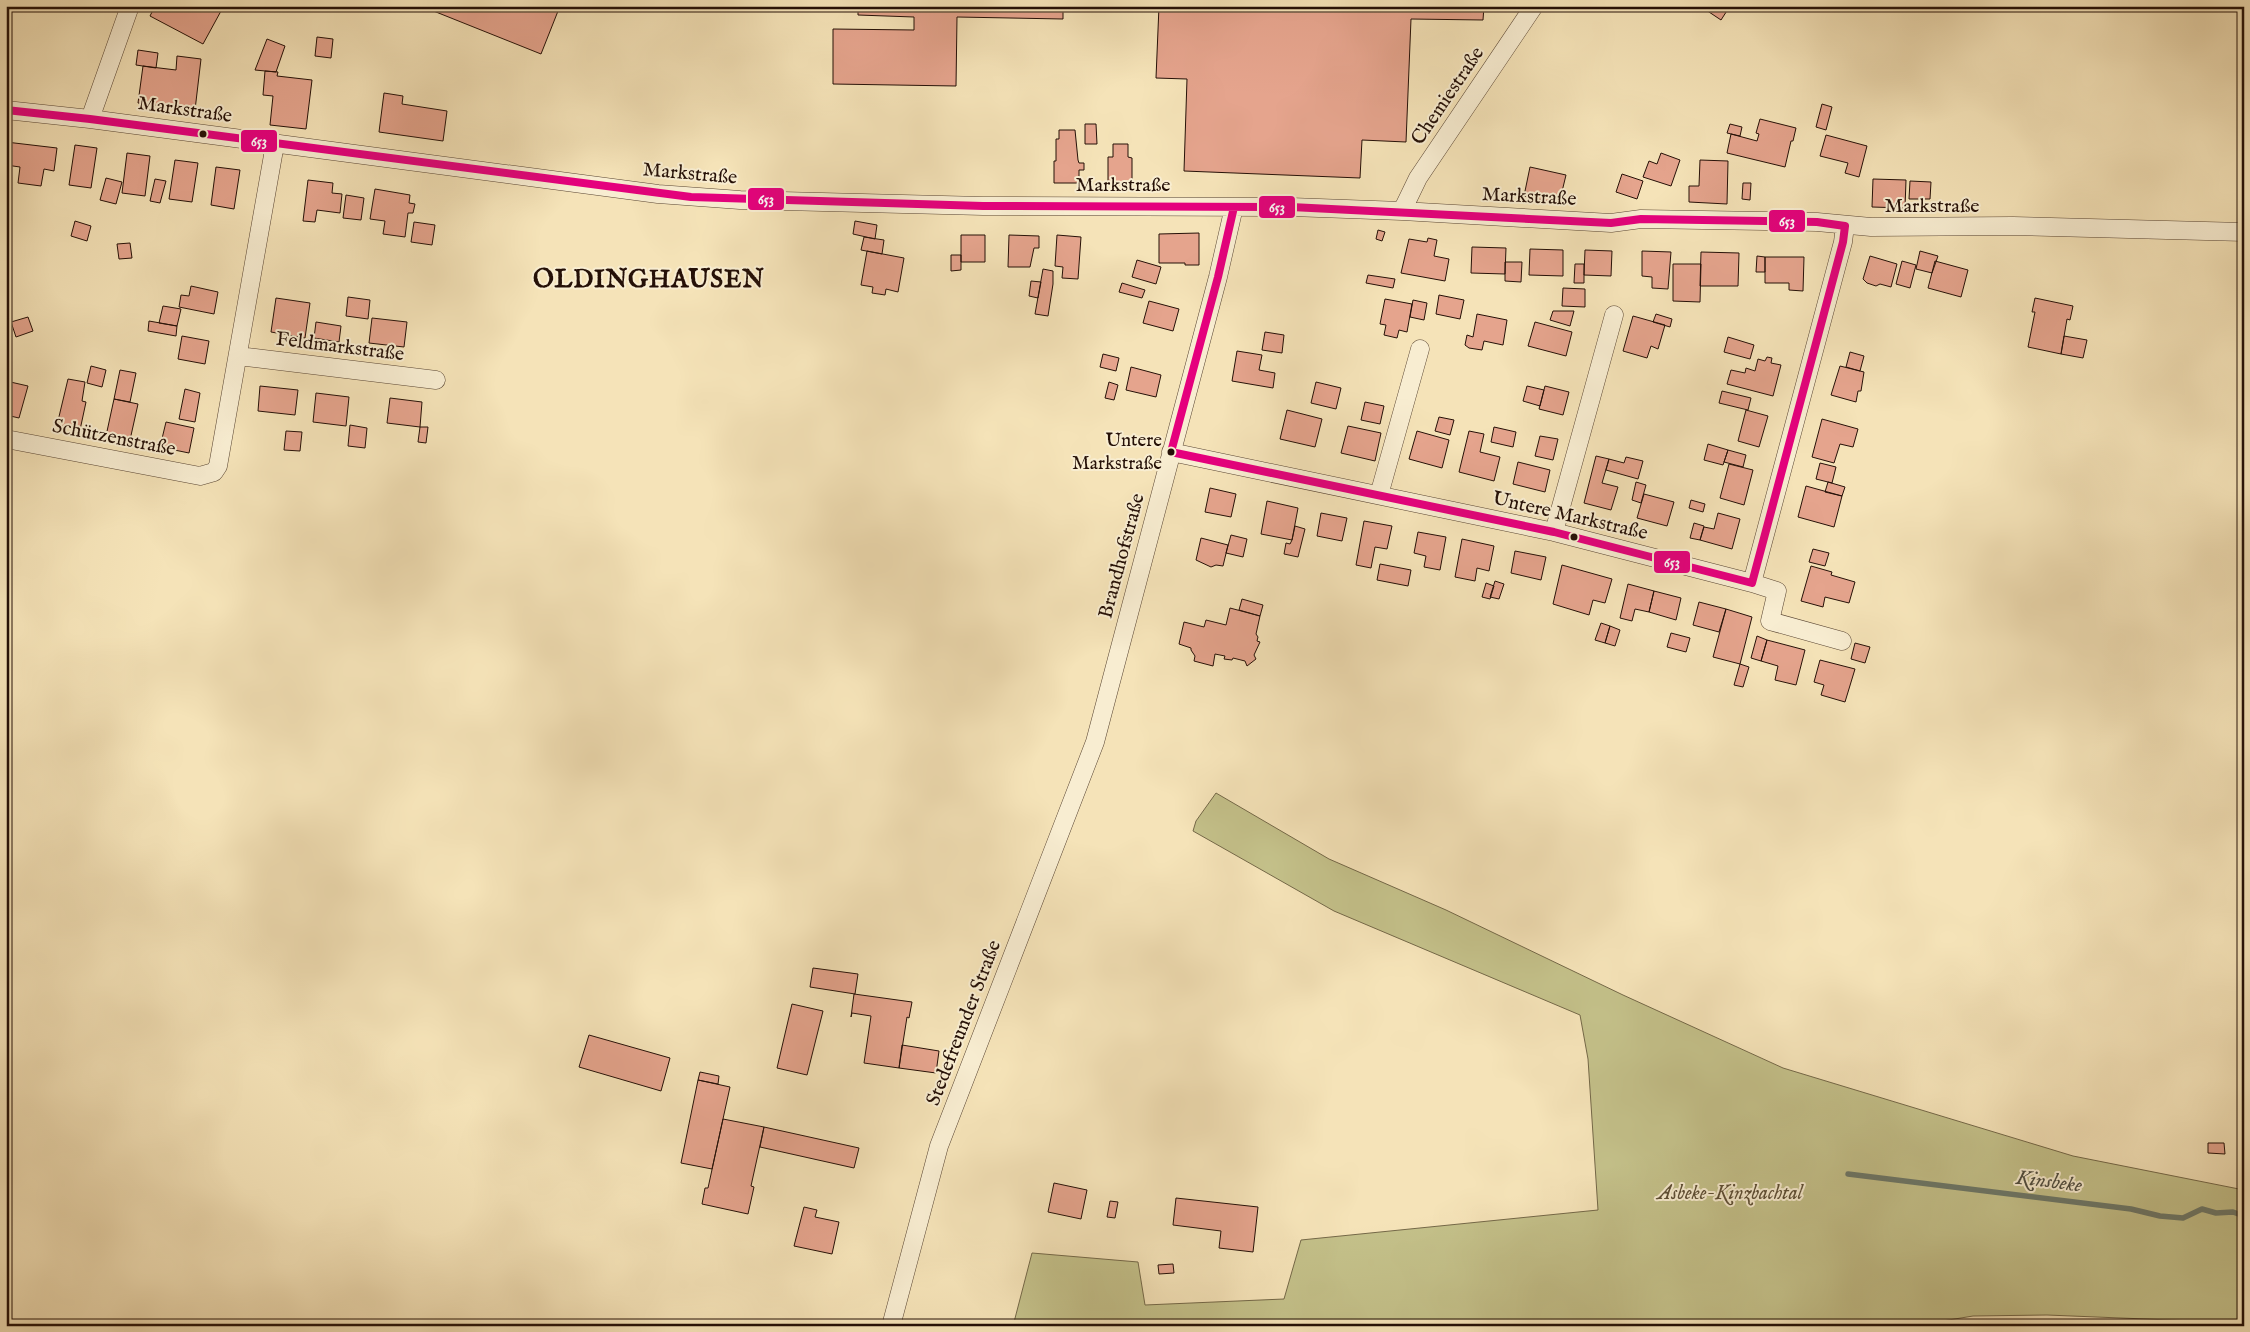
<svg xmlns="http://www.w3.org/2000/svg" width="2250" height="1332" font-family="'IM FELL English',serif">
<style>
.green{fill:#c4c18a;stroke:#746848}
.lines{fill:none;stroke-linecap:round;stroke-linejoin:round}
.stream{stroke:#6d7869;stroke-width:5.5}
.building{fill:#e5a48d;stroke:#251007}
.minor-casing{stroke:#594533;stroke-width:19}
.minor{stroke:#f8edd1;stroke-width:18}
.bus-1-casing{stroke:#f8edd1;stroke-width:11}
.bus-1{stroke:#e5007d;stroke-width:8}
.bus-dot{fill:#251007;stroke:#f8edd1;stroke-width:2}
.labels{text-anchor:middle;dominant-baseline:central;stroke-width:4;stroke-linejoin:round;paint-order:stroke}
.bus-label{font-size:19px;fill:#251007;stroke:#f8edd1;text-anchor:end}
.street-label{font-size:20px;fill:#251007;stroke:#f8edd1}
.park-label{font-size:20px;font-style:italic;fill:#5d4e35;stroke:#f8edd1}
.water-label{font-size:21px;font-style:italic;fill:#4f4d40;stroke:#f8edd1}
.district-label{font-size:25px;font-weight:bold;letter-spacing:1px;fill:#251007;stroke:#f8edd1}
.line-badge{stroke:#f8edd1;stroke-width:2}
.badge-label{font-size:14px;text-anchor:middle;font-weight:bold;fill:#fff}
</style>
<rect width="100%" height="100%" fill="#f5e3b8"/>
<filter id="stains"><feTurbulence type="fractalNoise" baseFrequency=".004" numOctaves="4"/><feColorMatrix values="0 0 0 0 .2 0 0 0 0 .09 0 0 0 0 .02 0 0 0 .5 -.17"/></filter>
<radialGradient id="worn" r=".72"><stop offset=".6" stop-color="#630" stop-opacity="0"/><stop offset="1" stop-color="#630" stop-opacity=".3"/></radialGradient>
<!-- green -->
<path class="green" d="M1216,793l113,66 117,51 177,85 160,73 290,88 171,34v133l-197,-8 -74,1 -61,10h-899l19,-73 106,9 7,43 139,-6 17,-59 297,-30 -10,-151 -8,-44 -246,-104 -141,-80 3,-10z"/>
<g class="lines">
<!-- stream -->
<path class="stream" d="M1848,1174l283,35 29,7 23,2 19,-9 14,4 17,-1 11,4"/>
</g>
<!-- building -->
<path class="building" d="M155,6h57l9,5 -18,33 -53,-28z
M421,6h139l-19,48z
M858,6h205v13l-106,-2 -1,69 -123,-2v-55l81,1v-13l-56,-2z
M1159,6h325l-1,14 -72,-1 -5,123 -44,-2 -2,38 -176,-7 3,-92 -31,-1z
M1700,6h30l-9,14z
M317,37l16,2 -2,19 -16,-2z
M267,39l18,7 -9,26 -21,-2z
M138,50l20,3 -2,15 -20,-3z
M177,56l24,3 -6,51 -57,-7 5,-37 33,4z
M265,71l13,1 -1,4 35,4 -6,49 -36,-4 3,-29 -10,-1z
M384,93l19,3 -1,8 45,7 -4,30 -64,-9z
M1822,104l10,3 -6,23 -10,-3z
M1760,119l36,9 -3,13h-2l-6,26 -58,-14 4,-19 26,7 2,-7 -3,-1z
M1085,124h11l1,20h-12z
M1730,124l12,3 -2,9 -13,-3z
M1059,130h16l3,30 1,3h5v7h-5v13h-25v-22h2v-22h3z
M1826,135l41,11 -8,31 -14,-4 3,-10 -28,-7z
M6,142l51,6 -3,23 -10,-2 -3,17 -23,-3 2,-16 -14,-2z
M1113,144h15v13l4,1v26l-3,2 -21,-3v-26h5z
M75,145l22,3 -6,40 -22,-3z
M127,153l23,3 -5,40 -23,-3z
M1661,153l19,7 -9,26 -28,-9 6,-16 8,3z
M175,160l23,3 -6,39 -23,-3z
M1700,160l28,1 -1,43 -38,-2v-16h10z
M216,167l24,3 -6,39 -23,-4z
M1530,167l36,8 -7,29 -35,-8z
M1622,174l21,7 -6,18 -21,-7z
M106,178l16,4 -6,22 -16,-4z
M155,179l11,2 -6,22 -10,-2z
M1873,179l33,1 -1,28 -33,-1z
M308,180l25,3 -1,10 10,1 -2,19 -23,-3 -2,12 -12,-1z
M1910,181l21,1 -1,17h-21z
M1743,183h8l-1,17 -8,-1z
M375,189l35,6 -1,8 6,1 -2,9h-5l-3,24 -22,-3 2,-13 -15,-2z
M346,195l18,3 -3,22 -18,-2z
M75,221l16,5 -4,15 -16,-5z
M855,221l22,4 -2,14 -22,-5z
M414,222l21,3 -3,20 -21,-3z
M1378,230l7,2 -3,9 -6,-2z
M1199,233v32h-14v-2h-26v-29z
M961,235h24v27h-24z
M1009,235l30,1v12h-5l-4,19h-22z
M1057,235l24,2 -3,42 -16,-1 1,-11 -8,-1z
M864,237l20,3 -2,14 -21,-4z
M1428,238l9,2 -3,16 15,3 -4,22 -44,-8 8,-34 18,3z
M130,243l2,15 -13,1 -2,-15z
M1472,247l34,1 -1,26 -34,-1z
M1530,249l33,1v26l-34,-1z
M1585,250l27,1 -1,25 -27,-1z
M867,251l37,7 -6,34 -12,-3 -1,6 -13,-2 1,-6 -12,-2z
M1642,251l29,1 -3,37 -16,-1v-11l-10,-1z
M1920,251l18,5 -6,17 -16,-4z
M1701,252l38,1 -1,33h-38z
M951,255h10v15l-10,1z
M1757,256l8,1v15h-9z
M1870,256l27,8 -6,23 -11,-3 -4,2 -9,-3 -4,-4z
M1765,257h39l-1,34 -14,-1v-7h-24z
M1137,260l24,7 -5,17 -24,-7z
M1902,261l14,4 -6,23 -14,-4z
M1935,261l33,9 -7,27 -33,-9z
M1505,262h17l-1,20 -16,-1z
M1575,264h9v19h-10z
M1673,264h28l-1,38 -27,-1z
M1043,269l10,2v13l-5,32 -13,-2z
M1368,275l27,4 -2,9 -27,-5z
M1031,281l10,1 -3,16 -9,-2z
M1122,283l23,7 -3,8 -23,-6z
M191,286l27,6 -4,22 -35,-7 2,-12 8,1z
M1563,288l22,1v18l-23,-1z
M1439,295l25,5 -4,19 -24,-5z
M348,297l22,3 -2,19 -22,-3z
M276,298l34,5 -5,35 -34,-6z
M2035,298l38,8 -3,14 -3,-1 -6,35 -33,-7 7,-35h-3z
M1385,299l27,5 -5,28 -8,-2 -2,8 -13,-3 2,-10 -6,-1z
M1413,300l14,3 -3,17 -14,-3z
M1149,301l30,8 -6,22 -30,-8z
M163,306l18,3 -4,17 -18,-3z
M1553,311h21l-4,15 -20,-6z
M1477,314l30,6 -4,25 -19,-4 -2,9 -13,-2 -4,-3 2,-10 6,2z
M1656,314l16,5 -2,8 -17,-5z
M1633,316l32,9 -7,24 -7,-3 -4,12 -24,-7z
M28,317l5,14 -17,6 -5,-15z
M372,318l35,4 -3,25 -35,-4z
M149,321l28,5 -1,10 -28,-5z
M316,322l25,4 -2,16 -25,-4z
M1535,322l37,10 -6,24 -38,-10z
M1265,332l19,3 -2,18 -20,-3z
M182,336l27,5 -4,23 -27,-5z
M2064,336l23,4 -4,18 -22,-4z
M1728,337l26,8 -4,14 -26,-7z
M1237,351l25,4 -3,15 16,3 -2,15 -41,-7z
M1850,352l14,4 -4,15 -14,-4z
M1103,354l16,4 -3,13 -16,-4z
M1767,357l5,1 -1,5 10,2 -8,31 -46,-12 4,-14 14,3 1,-5 9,3 3,-12 7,2z
M91,366l15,4 -4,17 -15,-4z
M1840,366l24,6 -3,19h-3l-2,11 -25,-7z
M1131,367l30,8 -5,22 -30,-7z
M120,370l16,3 -6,29 -16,-3z
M68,379l17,3 -3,19 4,1 -6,28 -23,-5z
M6,381l22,5 -9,32 -13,-3z
M1109,382l9,3 -4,15 -9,-2z
M1316,382l25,6 -5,21 -25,-6z
M260,386l38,4 -3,25 -37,-4z
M1527,386l17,4 -4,16 -17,-5z
M1545,386l24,6 -6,23 -24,-6z
M185,389l15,4 -5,29 -16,-3z
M1722,391l29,7 -3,12 -29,-7z
M316,393l33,4 -3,29 -33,-4z
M390,398l32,4 -2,25 -33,-4z
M114,399l24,5 -8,36 -24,-4z
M1365,402l19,4 -4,18 -19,-4z
M1287,410l35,9 -7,28 -35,-8z
M1746,410l22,6 -9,31 -21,-6z
M1439,417l15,3 -4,15 -15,-4z
M1822,419l36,10 -5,18 -13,-3 -6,19 -22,-6z
M166,422l28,6 -5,25 -29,-6z
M350,425l17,3 -2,20 -17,-2z
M1348,426l33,7 -6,28 -34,-8z
M420,427h8l-2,16 -8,-1z
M1494,427l22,5 -3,15 -22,-5z
M286,431l16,1 -2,19 -16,-1z
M1417,431l32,9 -7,28 -33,-9z
M1469,431l15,3 -4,18 20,5 -6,24 -35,-9z
M1540,436l18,3 -5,21 -18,-4z
M1708,444l20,6 -5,15 -19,-5z
M1728,450l18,5 -3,12 -19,-5z
M1596,456l13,3 -7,24 16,4 -7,23 -27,-7z
M1626,457l17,4 -5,18 -32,-9 3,-11 15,4z
M1518,462l32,8 -5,22 -32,-8z
M1820,463l16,4 -4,16 -16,-4z
M1729,464l24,6 -9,35 -24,-7z
M1636,482l10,3 -5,18 -9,-3z
M1828,482l17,5 -3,9 -17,-4z
M1806,486l36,10 -8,31 -36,-10z
M1210,488l26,6 -5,23 -26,-5z
M1644,494l30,8 -7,24 -30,-8z
M1691,500l14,4 -2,8 -14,-4z
M1267,501l31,7 -6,32 -31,-6z
M1321,513l26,5 -5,23 -25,-5z
M1718,513l22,6 -8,30 -32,-9 4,-13 10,2z
M1364,521l28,5 -5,23 -12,-2 -4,21 -15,-3z
M1694,523l10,3 -4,14 -10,-2z
M1295,526l10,3 -7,28 -14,-3 2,-11 4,1 2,-4z
M1418,532l28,5 -6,33 -16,-3 2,-11 -12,-3z
M1231,535l16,4 -4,18 -17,-4z
M1201,538l27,7 -5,21 -7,-1 -5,2 -15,-7z
M1462,539l32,7 -5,25 -12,-3 -2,13 -20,-4z
M1813,549l16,4 -4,13 -16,-4z
M1515,551l31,6 -5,23 -30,-7z
M1380,564l31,6 -3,16 -31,-6z
M1562,565l50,14 -7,24 -12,-3 -4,15 -36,-11z
M1811,566l21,6 -1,3 24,7 -6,21 -24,-6 -2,10 -22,-6z
M1495,581l9,3 -5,15 -9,-2z
M1486,583l8,3 -4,13 -8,-2z
M1628,584l26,7 -5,21 -14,-3 -3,12 -12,-3z
M1654,591l27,7 -5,22 -27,-8z
M1242,599l21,6 -3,11 -21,-6z
M1699,602l27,7 -7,23 -26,-7z
M1230,608l30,8 -4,18 2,3 -1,4 3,1 -6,13 2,4 -9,7 -2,-5 -12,-3 -1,2 -8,-1 1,-3 -10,-2 -2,12 -19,-5 1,-5 -4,-6v-2l-12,-4 5,-22 20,5 2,-7 20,5z
M1726,609l26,8 -12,47 -27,-7z
M1601,623l9,3 -5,17 -10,-3z
M1610,626l10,4 -5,16 -10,-3z
M1671,633l19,5 -4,14 -19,-5z
M1757,636l10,4 -6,21 -10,-3z
M1767,640l38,10 -9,35 -21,-5 3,-14 -17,-5z
M1855,643l15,4 -5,16 -14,-4z
M1820,660l35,9 -10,33 -24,-7 3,-10 -10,-3z
M1740,664l9,3 -6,20 -9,-2z
M813,968l45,6 -3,20 -45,-7z
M854,994l58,8 -3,16 -2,-1 -8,51 -35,-5 7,-47 -19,-3 -1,4z
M792,1004l31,7 -16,64 -30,-7z
M589,1035l81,23 -9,33 -82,-24z
M902,1045l37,6 -3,22 -37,-5z
M700,1072l19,4 -1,8 -20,-4z
M698,1080l32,7 -18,82 -31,-6z
M723,1119l41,8 -13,59 3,1 -6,27 -46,-10 3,-16h3z
M764,1127l95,21 -5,20 -94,-21z
M2208,1143h16l1,11 -17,-1z
M1054,1183l33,7 -6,29 -33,-7z
M1176,1198l82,9 -5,45 -34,-4 2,-17 -48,-6z
M1110,1201l8,1 -3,16 -8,-1z
M804,1207l13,3 -2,7 24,5 -7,32 -38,-8z
M1173,1264l1,9 -15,1 -1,-9z"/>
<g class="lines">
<defs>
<path id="minor" d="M6,110l84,9 568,75 82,6 243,6 308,1 111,4 209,12 30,-4 176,3 54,5 142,-1 231,6
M90,119l40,-113
M1402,211l16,-33 116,-172
M238,356l198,24
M6,439l194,37 14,-4 4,-6 57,-322
M1171,452l383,80 198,51 91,-341 2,-16
M1379,495l41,-146
M1554,532l60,-217
M1752,583l25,8 -7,30 72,20
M891,1326l48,-180 156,-404 123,-465 16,-70"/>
</defs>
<!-- minor casing -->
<use href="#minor" class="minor-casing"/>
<!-- minor -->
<use href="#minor" class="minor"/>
<defs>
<path id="bus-1" d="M6,110l84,9 601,78 292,9 308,1 320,16 30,-4 176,3 28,4 -2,16 -91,341 -198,-51 -383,-80 47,-175 16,-70"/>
</defs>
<!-- bus-1 casing -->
<use href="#bus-1" class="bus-1-casing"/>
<!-- bus-1 -->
<use href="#bus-1" class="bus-1"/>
</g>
<!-- markers -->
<g class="bus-dot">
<circle cx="203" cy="134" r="4.5"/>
<circle cx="1171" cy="452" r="4.5"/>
<circle cx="1574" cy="537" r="4.5"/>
</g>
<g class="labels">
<!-- bus labels -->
<g class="bus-label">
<text x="1162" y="441">Untere<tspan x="1162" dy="23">Markstraße</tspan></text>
</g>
<!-- street labels -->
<g class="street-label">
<text transform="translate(1448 96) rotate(-56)">Chemiestraße</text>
<text transform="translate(185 110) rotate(8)">Markstraße</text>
<text transform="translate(690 174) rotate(5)">Markstraße</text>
<text x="1123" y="185">Markstraße</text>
<text transform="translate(1529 197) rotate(3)">Markstraße</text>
<text x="1932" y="206">Markstraße</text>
<text transform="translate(340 347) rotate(7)">Feldmarkstraße</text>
<text transform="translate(114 438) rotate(11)">Schützenstraße</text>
<text transform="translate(1570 516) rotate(13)">Untere Markstraße</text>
<text transform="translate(1122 556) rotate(-75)">Brandhofstraße</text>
<text transform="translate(964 1023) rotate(-69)">Stedefreunder Straße</text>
</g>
<!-- park labels -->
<g class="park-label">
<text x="1730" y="1193">Asbeke-Kinzbachtal</text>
</g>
<!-- water labels -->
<g class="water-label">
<text transform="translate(2049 1182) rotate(7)">Kinsbeke</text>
</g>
<!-- district labels -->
<g class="district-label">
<text x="649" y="280">OLDINGHAUSEN</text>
</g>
</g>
<g class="line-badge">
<rect x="240" y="129" width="38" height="24" rx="5" fill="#e5007d"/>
<rect x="747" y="187" width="38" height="24" rx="5" fill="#e5007d"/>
<rect x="1258" y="195" width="38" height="24" rx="5" fill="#e5007d"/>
<rect x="1768" y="209" width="38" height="24" rx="5" fill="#e5007d"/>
<rect x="1653" y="550" width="38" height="24" rx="5" fill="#e5007d"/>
</g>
<g class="badge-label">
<text x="259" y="146">653</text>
<text x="766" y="204">653</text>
<text x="1277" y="212">653</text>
<text x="1787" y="226">653</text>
<text x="1672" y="567">653</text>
</g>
<!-- margin -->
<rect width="2250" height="1332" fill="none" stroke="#f5e3b8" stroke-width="25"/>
<rect x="8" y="8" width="2235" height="1317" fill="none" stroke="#251007" stroke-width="2.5"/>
<rect x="12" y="12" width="2225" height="1307" fill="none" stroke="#251007"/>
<rect width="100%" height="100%" filter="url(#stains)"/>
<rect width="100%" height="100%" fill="url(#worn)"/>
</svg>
